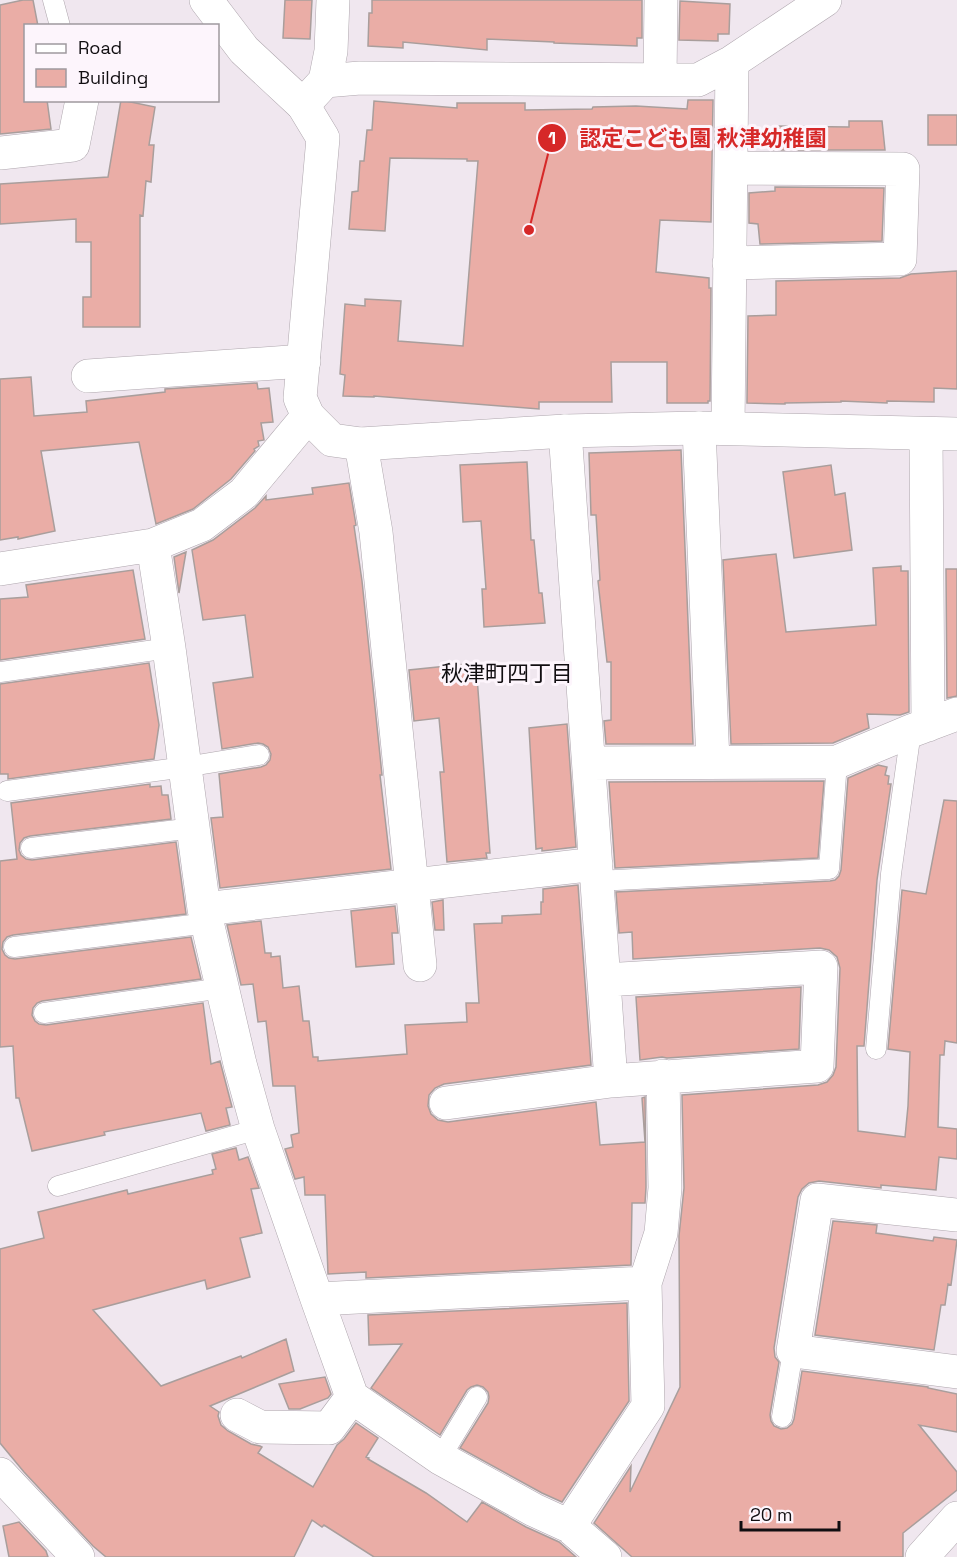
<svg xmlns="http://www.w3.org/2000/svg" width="957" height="1557" font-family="'Space Grotesk','Noto Sans JP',sans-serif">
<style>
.building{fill:#eaada6;stroke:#a99e9c;stroke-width:1.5}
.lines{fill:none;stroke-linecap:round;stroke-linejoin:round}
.service-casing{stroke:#aea6ad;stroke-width:21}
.minor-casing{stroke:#aea6ad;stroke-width:34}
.tertiary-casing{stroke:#aea6ad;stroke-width:34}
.service{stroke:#fff;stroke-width:20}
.minor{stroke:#fff;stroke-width:33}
.tertiary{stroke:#fff;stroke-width:33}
.labels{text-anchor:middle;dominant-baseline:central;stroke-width:6;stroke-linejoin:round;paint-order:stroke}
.neighbourhood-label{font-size:22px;fill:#110e11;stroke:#fdf5fc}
.leader{fill:none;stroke:#d62828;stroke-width:2}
.callout-dot{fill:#d62828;stroke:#fdf5fc;stroke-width:2}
.mark-label{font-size:18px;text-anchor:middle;font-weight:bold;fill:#fff}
.callout-label{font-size:22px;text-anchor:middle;font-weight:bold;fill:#d62828;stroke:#fdf5fc;stroke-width:6;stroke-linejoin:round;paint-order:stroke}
</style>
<rect width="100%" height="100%" fill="#f0e7ef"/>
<!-- building -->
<path class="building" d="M23,0h10l5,26h-12v74h21l4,29 -51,5v-129z
M285,0h27l-2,39 -27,-1z
M372,0h270v38h-5v8l-83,-3v-1l-67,-3v11l-84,-8v6l-35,-2 1,-33h3z
M680,1l50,3 -1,30h-11v7l-39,-1z
M121,100l34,7 -6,38h5l-3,37 -5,-1 -3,35 -3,-1v112h-57v-30h8v-55h-15v-23l-76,5v-40l108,-7z
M688,100h25l-2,122 -51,-2 -4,52 53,6v10h2l-1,113h-2v2h-41v-41h-56l1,40h-73v7l-165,-13v1l-31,-1 2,-21 -5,-1 5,-70 20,2v-7l36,2 -3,40 65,5 15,-185h-11v-2l-77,-1 -5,73 -36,-2 3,-37 6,-1 2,-30h4l3,-31h5l2,-29 83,7v-5h68v7l67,-1 1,-2 43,-1 51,3z
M928,115h29v30h-29z
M849,121h33l3,29h-111v-24l75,1z
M775,187l109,1 -2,53 -122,3 -2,-20 -9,-1v-30l26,-2z
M957,271v118l-23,-1v14l-47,-1v2l-46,-2v1l-56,1v1l-38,-1 1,-87 28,-1v-34l124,-3 11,-4z
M31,377l3,39 53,-4 -1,-11 79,-9v-3l92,-6 1,6 11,-1 4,34 -12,1 3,17 -6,1 1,5 -5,3 1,2 -24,28 -38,30 -37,15 -17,-82 -98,9 14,80 -37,8v-2l-18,3v-161z
M681,450l12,294h-87l-2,-23 7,-1v-58h-4l-9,-81 2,-1 -4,-65h-5l-2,-62z
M527,462l4,78h3l5,53h3l3,30 -61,4 -2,-38h4l-5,-68 -18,1 -3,-57z
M831,465l4,30 10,-2 7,57 -58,8 -11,-86z
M349,483l7,42 -2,1 8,55 20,194h-2l11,94 -171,19 -9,-70 12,-1 -4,-43 42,-7 5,-2 4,-5 1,-6 -3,-7 -5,-3 -5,-1 -36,6 -9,-66 40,-6 -8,-62 -42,5 -11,-70 21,-10 42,-32 11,-12v4l47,-6 -1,-6z
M186,552l-7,41 -5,-36z
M776,554l10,78 90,-7 -3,-57 28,-2v5h7l1,141 -9,3 -33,-1 2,14 -36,15 -102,1 -8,-184z
M946,569h11v127l-10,2z
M133,570l12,69 -145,21v-61l28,-2 -2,-12z
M149,663l10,62 -5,34 -146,20v-5h-8v-90z
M476,663l14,190h-4l1,5 -40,4 -7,-90h4l-5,-54 -25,3 -5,-51z
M567,724l9,123 -34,4v-3l-6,1 -7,-121z
M878,765l9,2 -2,8 4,1 -1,8h3l-14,96 -13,166h-7l1,85 47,6 3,-31 2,-54 -22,-3 14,-159 24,4 18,-94 13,1v242l-12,-2 -1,14h-4l-2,72 19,2v30l-18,-2 -3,33 -55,-5v3l-62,-7 -10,2 -7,6 -4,8 -24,151 1,9 4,5 -9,53 1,6 3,5 7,3 6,-1 5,-4 2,-5 8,-48 126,16v1l29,6v38l-38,-7 38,47v18l-54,43v24h-271l-38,-34 37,-57 -1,26 50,-105 -1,-151 5,-48 -2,-93 136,-10 9,-3 6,-7 3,-8 4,-99 -3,-11 -8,-7 -9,-2 -187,11 -1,-27 -13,1 -3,-41 214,-11 5,-1 4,-4 2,-6 7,-92z
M824,781l-6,77 -203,10 -6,-86z
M150,784v3l11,-1 1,9h6l3,24 -141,17 -6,2 -4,5 -1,7 2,5 5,4 6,1 144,-18 10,72 -173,21 -6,2 -4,5 -1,7 3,6 4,3 6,1 176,-22 10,42 -159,22 -5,2 -4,5 -1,7 3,6 4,3 7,1 157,-22 8,61 9,-3 12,46 -6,1 4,17 -24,6 -5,-18 -97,19 1,3 -73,16 -13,-53h-3l-3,-52 -13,1v-186l17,-2 -6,-56z
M578,885l13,180 -147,19 -9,4 -6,7 -1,11 3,8 7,6 10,2 148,-20 4,43 45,-3 -3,-44 3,-1 1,90 -1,16h-13l-1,62 -265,13v-6l-38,2 -3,-79h-20l-1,-18 -9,2 -10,-30 8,-2 -2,-12 8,-2 -4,-47h-22l-7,-65 -8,1 -5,-38 -12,1 -14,-60 34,-4 4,32h6v4l9,-1 3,32 16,-2 4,35h6l4,36h5v4l89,-7 -2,-29 62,-3 -1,-19h13l-5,-79 28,-1v-7l39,-2v-12h2v-13z
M443,900l1,30h-9l-3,-28z
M395,906l3,27h-6l2,31 -38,3 -5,-56z
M801,987l-2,62 -132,9 -5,-1 -22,3 -4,-63z
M236,1148l3,12 9,-3 11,31 -8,1 11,44 -22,5 10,39 -43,12 -2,-9 -112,30 68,76 80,-30 1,2 44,-19 8,32 -84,35 9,6 -1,4 3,9 7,6 23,13 9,2 2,1 -4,6 55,34 24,-42 7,-6 12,-16 22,15 -12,19 3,1 -1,1 58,34 41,29 15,-20 44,25 33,15 17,15h-202l-50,-32 -2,2 -10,-7 -18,37h-188l-13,-11 -69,-74 -24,-29v-194l44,-11 -6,-26 89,-22 1,4 85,-20 -1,-4 4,-1 -4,-15z
M833,1221l44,4 -1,8 57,8 1,-4 23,3 -6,45 -3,-1 -3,21h-4l-7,45 -119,-15z
M627,1303l2,98 -67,101 -20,-9 -82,-45 28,-45 1,-6 -1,-5 -5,-5 -6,-2 -6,2 -4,3 -27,45 -69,-47 31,-44 -33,1 -1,-30z
M325,1377l6,17 -3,4 -28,11h-11l-10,-25z
M19,1522l27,29 2,6h-39l-6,-31z"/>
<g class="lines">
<defs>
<path id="service" d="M53,0l7,26
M0,672l169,-24
M7,791l178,-24 74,-12
M31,848l162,-20
M597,881l232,-12 8,-107
M14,947l194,-24
M44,1013l179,-25
M876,1049l15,-175 20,-143
M58,1186l200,-57
M782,1417l11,-66
M440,1458l37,-61"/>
<path id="minor" d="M660,79l1,-79
M325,81l6,-30 2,-51
M303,105l22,-24 35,-3 338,2 34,-18 93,-62
M0,153l73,-8 9,-45
M729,263l171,-4 3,-90 -172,-1
M88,376l216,-15
M699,428l14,334
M728,428l4,-366
M565,431l46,650
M926,434l2,291
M361,444l15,88 44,433
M153,545l16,103 35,261 36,155 18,65 59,170 35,98 88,61 94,52 35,16 36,31
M0,569l153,-24 49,-20 42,-32 64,-77
M589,763l248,-1 74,-31 46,-17
M204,909l392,-45
M446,1103l165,-22 206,-15 4,-99 -217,13
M957,1215l-140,-15 -24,151 164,21
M317,1299l328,-16
M237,1415l23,12 69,1 23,-31
M0,1474l78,83
M569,1526l79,-120 -3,-123 16,-50 4,-45 -2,-112
M922,1557l35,-39"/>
<path id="tertiary" d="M206,0l38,50 59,55 20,33 -23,260 8,18 24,24 29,4 204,-13 134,-3 258,6"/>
</defs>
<!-- service casing -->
<use href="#service" class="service-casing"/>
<!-- minor casing -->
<use href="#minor" class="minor-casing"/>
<!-- tertiary casing -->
<use href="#tertiary" class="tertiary-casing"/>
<!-- service -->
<use href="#service" class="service"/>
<!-- minor -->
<use href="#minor" class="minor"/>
<!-- tertiary -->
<use href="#tertiary" class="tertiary"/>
</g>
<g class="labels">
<!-- neighbourhood labels -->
<g class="neighbourhood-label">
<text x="507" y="673">秋津町四丁目</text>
</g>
</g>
<!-- callouts -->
<path class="leader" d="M529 230L552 138"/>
<g class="callout-dot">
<circle cx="529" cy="230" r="6"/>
<circle cx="552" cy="138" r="15"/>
</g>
<g class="mark-label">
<text x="552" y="144">1</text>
</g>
<g class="callout-label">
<text x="703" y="146">認定こども園 秋津幼稚園</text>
</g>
<!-- legend -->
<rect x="24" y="24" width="195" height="78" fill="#fdf5fc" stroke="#9f999e" stroke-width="1.5"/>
<rect x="36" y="44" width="30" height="9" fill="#ffffff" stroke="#9f999e" stroke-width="1.5"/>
<text x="78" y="54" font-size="18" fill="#110e11">Road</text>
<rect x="36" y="69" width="30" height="18" fill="#eaada6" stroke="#9f999e" stroke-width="1.5"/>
<text x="78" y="84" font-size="18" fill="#110e11">Building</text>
<!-- scale -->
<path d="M741 1521v9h98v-9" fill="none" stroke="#110e11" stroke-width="3"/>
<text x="750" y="1521" font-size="18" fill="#110e11" stroke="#fdf5fc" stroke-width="4.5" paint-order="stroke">20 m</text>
</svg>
